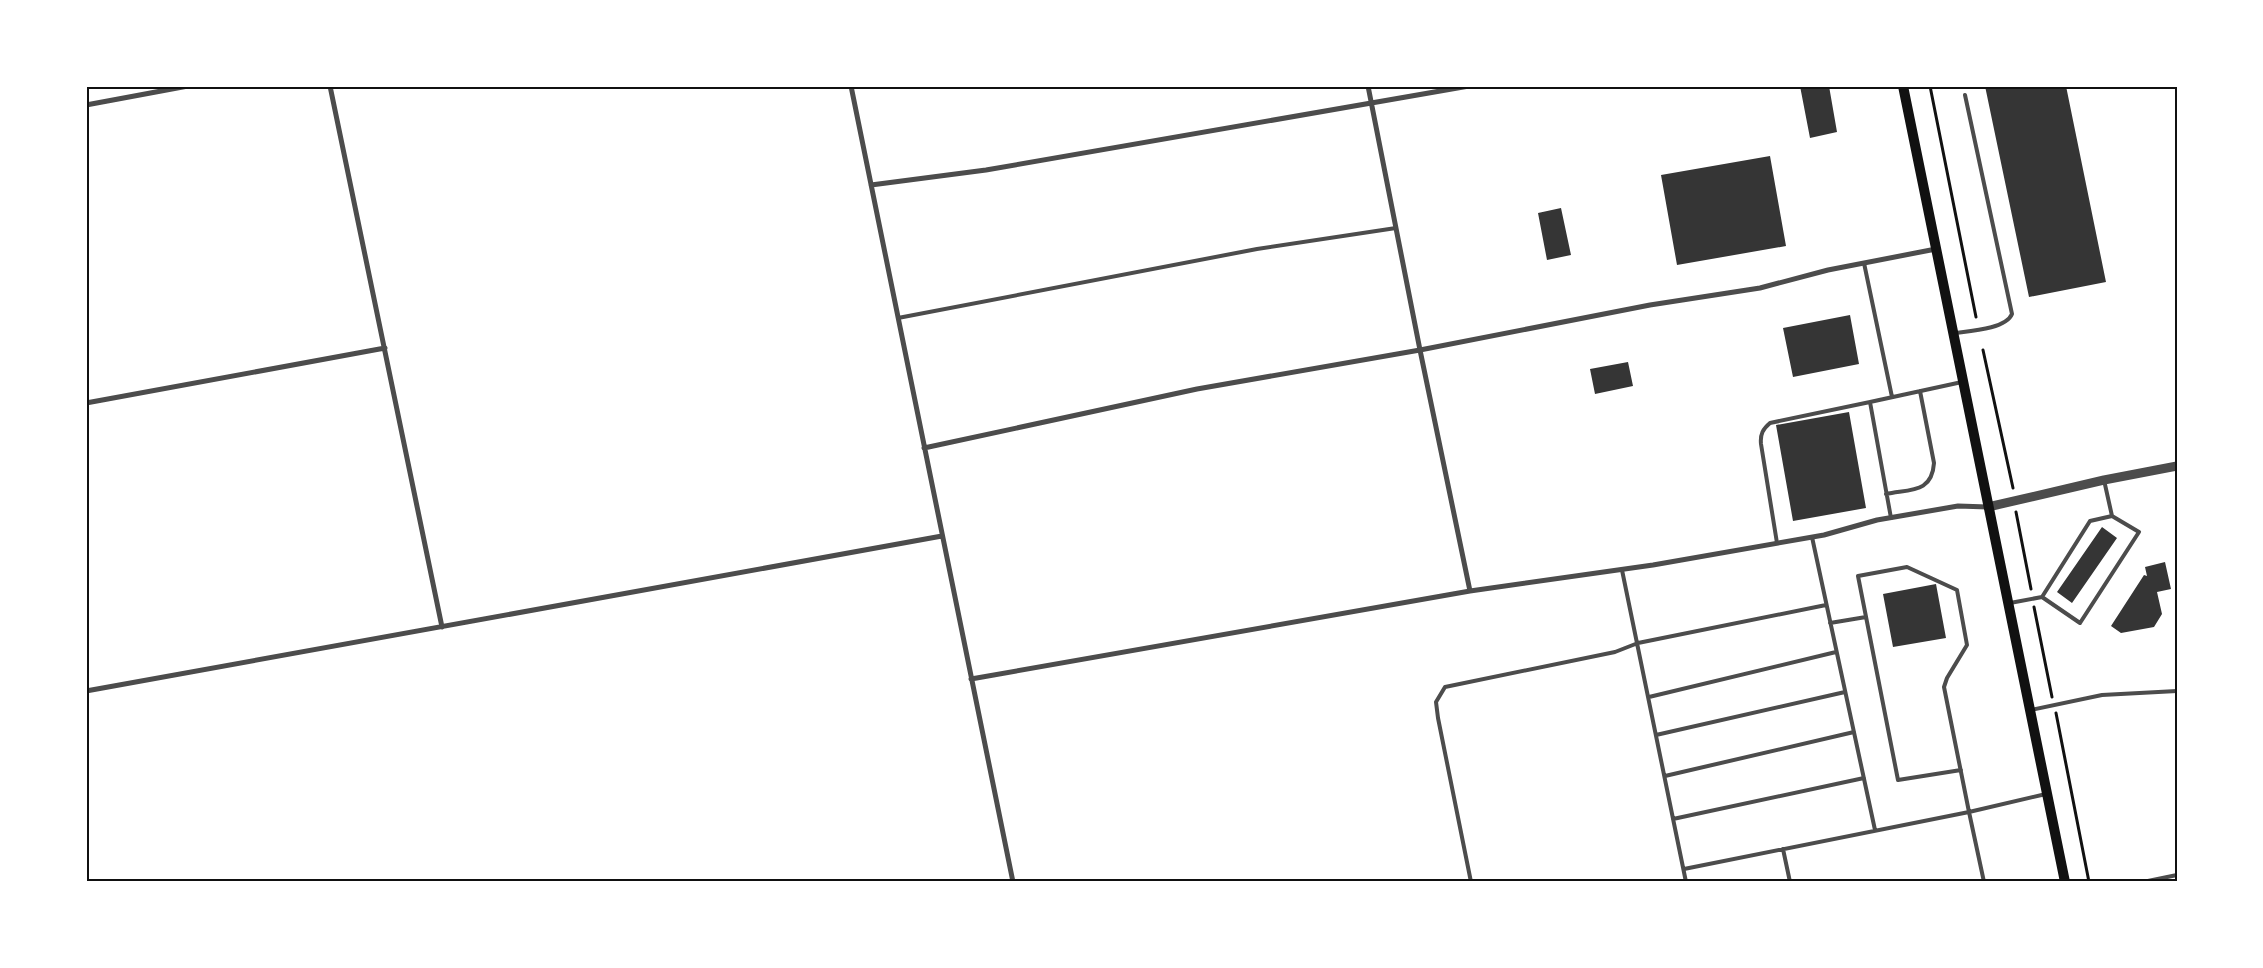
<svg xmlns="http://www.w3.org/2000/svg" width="2263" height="968" font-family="Roboto,sans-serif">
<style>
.building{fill:#353535}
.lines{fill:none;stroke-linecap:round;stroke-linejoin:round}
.path{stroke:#111;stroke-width:3}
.service{stroke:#4c4c4c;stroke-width:4}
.minor{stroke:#4c4c4c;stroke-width:5}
.tertiary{stroke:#4c4c4c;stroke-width:9}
.secondary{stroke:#111;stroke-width:10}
.neatline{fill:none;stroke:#111;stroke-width:2}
</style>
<rect width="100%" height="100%" fill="#fff"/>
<!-- building -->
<path class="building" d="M1800,86h29l8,46 -27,6z
M1985,86h81l40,196 -77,15z
M1770,156l16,90 -109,19 -16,-90z
M1561,208l10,47 -24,5 -9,-47z
M1850,315l9,49 -66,13 -10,-49z
M1628,362l5,24 -38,8 -5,-25z
M1849,412l17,96 -73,13 -17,-96z
M2102,527l15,11 -45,65 -15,-11z
M2165,562l6,27 -14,3 5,22 -8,13 -33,6 -10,-7 33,-51 3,1 -2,-9z
M1936,584l10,54 -53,9 -10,-53z"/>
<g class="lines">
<!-- path -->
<path class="path" d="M1930,86l46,231
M1983,350l30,138
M2016,512l15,77
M2034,607l18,90
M2056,713l33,169"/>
<!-- service -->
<path class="service" d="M1864,263l28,134
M898,318l359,-69 139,-21
M1955,333c15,-2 51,-4 57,-19l-47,-219
M1886,494c25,-5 46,-1 48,-31l-14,-72
M1891,518l-21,-116 92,-20
M1812,537l63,293
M1777,543l-16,-99c-1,-10 2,-15 9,-21l100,-21
M1622,570l64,312
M2042,597l48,-76 22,-5
M2010,603l32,-6 38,26 59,-91 -27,-16 -8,-36
M1830,623l36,-6
M1649,697l187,-45
M2031,710l71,-15 75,-4
M1656,735l189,-43
M1961,770l-63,10 -40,-204 49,-9 50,23 10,55 -20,33 -3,9 25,125 77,-18
M1665,776l189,-44
M1673,819l191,-41
M1783,849l7,33
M1684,869l285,-57 15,70
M1471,882l-33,-164 -2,-16 9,-15 170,-35 23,-9 188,-38
M2143,882l34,-7"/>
<!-- minor -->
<path class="minor" d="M330,86l112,541
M851,86l162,796
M1368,86l52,264 50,241
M86,105l102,-19
M871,185l115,-15 483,-84
M86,403l299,-55
M924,448l273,-59 223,-39 230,-45 110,-17 68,-18 108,-21
M971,679l499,-88 183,-26 171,-30 53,-15 81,-14 30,1
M86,691l856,-155"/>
<!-- tertiary -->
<path class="tertiary" d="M1988,507l116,-27 73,-14"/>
<!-- secondary -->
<path class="secondary" d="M1903,86l162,796"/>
</g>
<!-- border -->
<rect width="2263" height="968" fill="none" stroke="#ffffff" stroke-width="175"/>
<rect x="88" y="88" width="2088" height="792" class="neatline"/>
</svg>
